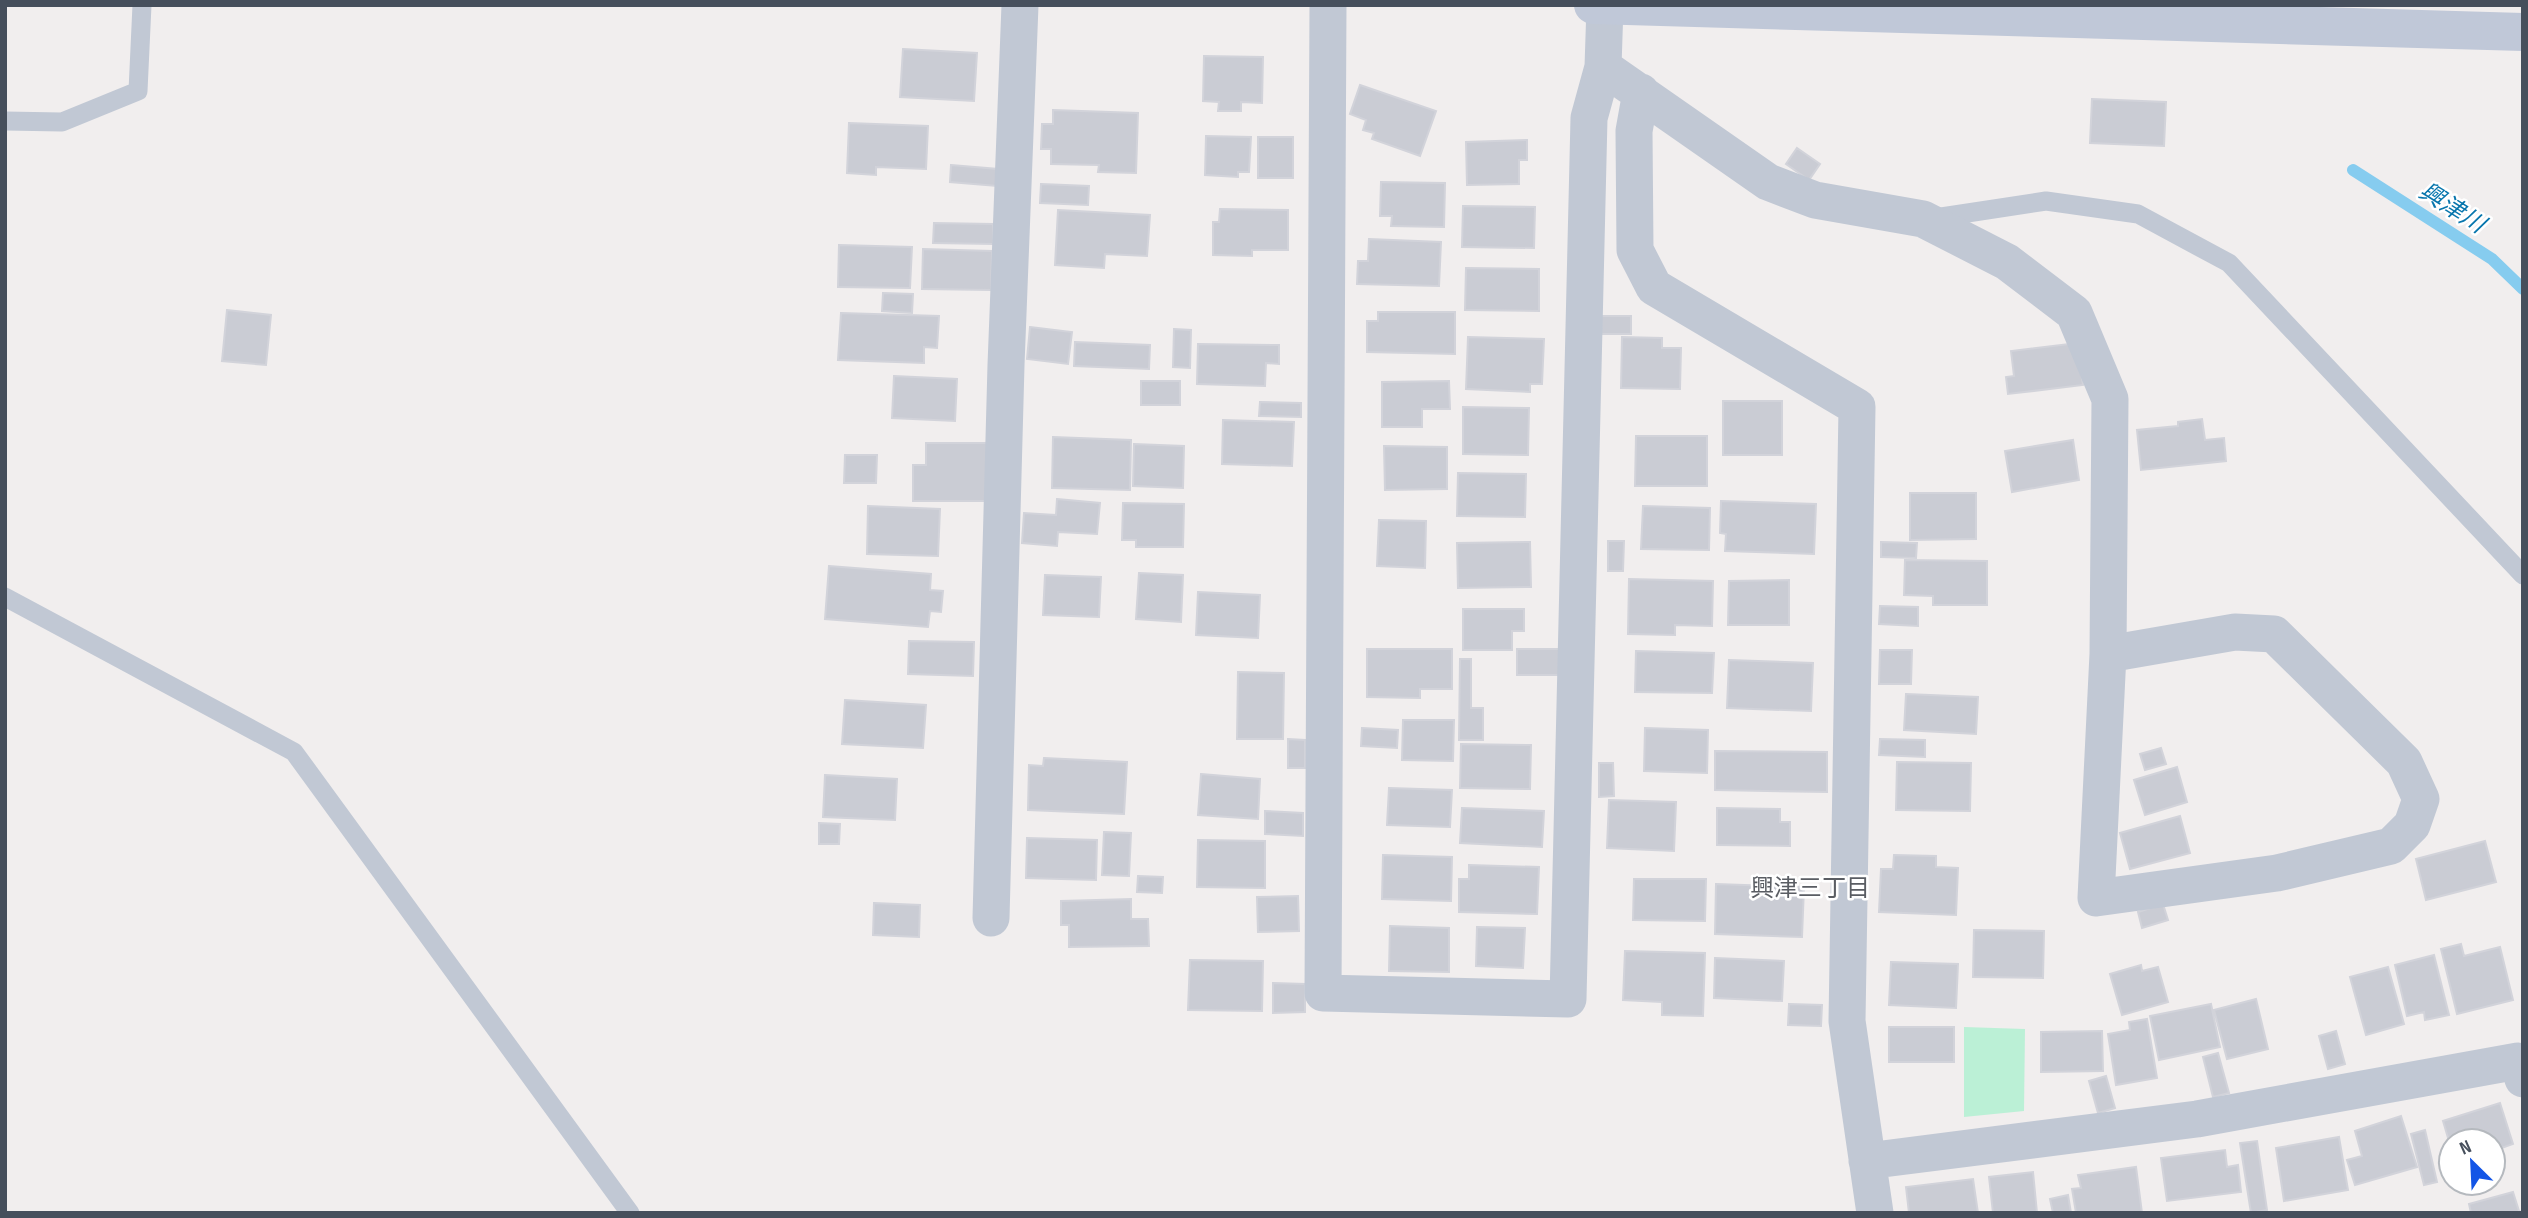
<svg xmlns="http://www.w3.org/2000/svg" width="2528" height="1218" font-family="'Sofia Sans Condensed','Noto Sans JP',sans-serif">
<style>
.green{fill:#bbf0d6}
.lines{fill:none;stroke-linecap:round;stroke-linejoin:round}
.stream{stroke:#86ccef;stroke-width:12}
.building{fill:#caccd4;stroke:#d2d3da;stroke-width:2}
.lane{stroke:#c1c8d4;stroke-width:19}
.street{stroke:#c1c8d4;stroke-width:37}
.secondary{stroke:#c0c8d8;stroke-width:38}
.labels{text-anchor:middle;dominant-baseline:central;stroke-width:5;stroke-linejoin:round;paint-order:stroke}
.water-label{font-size:24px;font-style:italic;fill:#0876ad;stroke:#fff}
.neighbourhood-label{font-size:24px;fill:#5a5d63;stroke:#fff}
</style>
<rect width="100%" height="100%" fill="#f1eeee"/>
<!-- green -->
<path class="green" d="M1964,1027l61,2 -1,82 -60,6z"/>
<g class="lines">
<!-- stream -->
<path class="stream" d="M2353,170l139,89 31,30"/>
</g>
<!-- building -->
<path class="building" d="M903,49l74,4 -3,48 -74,-4z
M1204,56l59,1 -1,46 -21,-1v9h-23l1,-9 -16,-1z
M1360,85l76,26 -16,45 -48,-17 2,-6 -11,-3 3,-10 -16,-6z
M2092,99l74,3 -2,44 -74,-3z
M1053,110l85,3 -2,60 -38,-1 1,-7 -48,-1v-15h-10l1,-25h11z
M849,123l79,3 -2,43 -50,-2v8l-29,-2z
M1206,136l45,1 -2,35h-11v5l-33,-2z
M1258,137h35v41h-35z
M1527,140v20h-8v24l-52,1 -1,-43z
M1797,148l23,16 -11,16 -23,-16z
M951,165l47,4 -1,17 -47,-4z
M1381,182l64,1 -1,44 -53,-1 1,-10h-12z
M1041,184l48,2 -1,19 -48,-2z
M1463,206l72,1 -1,41 -72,-1z
M1220,209l68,1v40h-36v6l-39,-1v-33h6z
M1058,210l92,5 -3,41 -42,-2 -1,14 -49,-3z
M934,223l59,1v20l-60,-1z
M1369,239l72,3 -2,44 -82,-2 1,-23h10z
M839,245l73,2 -2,41 -72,-1z
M923,249l69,2 -1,39 -69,-1z
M1466,268l73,1v42l-74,-1z
M883,293l30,1 -1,19 -30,-2z
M227,310l44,5 -5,50 -44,-4z
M1378,312h77v42l-88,-2v-31h11z
M841,313l98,3 -2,32 -13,-1v16l-86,-3z
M1600,316h31v18h-31z
M1030,327l42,5 -4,32 -41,-5z
M1174,329l17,1 -1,38 -17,-1z
M1468,337l76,2 -2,45h-12v8l-64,-3z
M1622,337l40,1v10h19l-1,41 -59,-1z
M1075,342l75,3 -1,24 -75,-3z
M2077,343l6,42 -75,9 -2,-17 8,-1 -3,-25z
M1198,344l81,1v19l-13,-1 -1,23 -68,-2z
M894,376l63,3 -2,42 -63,-3z
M1141,381h39v24h-39z
M1449,381l1,28h-28v18h-40v-45z
M1723,401h59v54h-59z
M1260,402l41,1v14l-42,-1z
M1463,407l66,1 -1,47 -65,-1z
M2202,419l3,21 19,-2 2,23 -85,9 -4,-40 41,-4v-4z
M1223,420l71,2 -2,44 -70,-2z
M1636,436h71v50h-72z
M1053,437l78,3 -1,50 -78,-2z
M2073,440l6,40 -67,12 -7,-41z
M926,443h62v58h-75v-36h13z
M1134,444l50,2 -1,42 -50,-2z
M1384,446l63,1v42l-62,1z
M845,455h32l-1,28h-32z
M1458,473l68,1 -1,43 -68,-1z
M1910,493h66v46l-66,1z
M1057,499l43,4 -3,31 -39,-2 -1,14 -35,-3 2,-30 32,2z
M1721,501l95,3 -2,50 -89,-3 1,-17 -6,-1z
M1123,503l61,1 -1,43h-47v-7h-14z
M868,506l72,3 -2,47 -71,-2z
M1643,506l67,2 -1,42 -68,-1z
M1379,520l47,1 -1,47 -48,-2z
M1608,541h16l-1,30h-15z
M1530,542l1,45 -73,1 -1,-45z
M1881,542l36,1 -1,15 -35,-1z
M1905,560l82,1v44h-54v-9l-29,-1z
M829,566l102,8 -1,16 13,1 -2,21 -11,-1 -2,16 -103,-8z
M1139,573l44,2 -2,47 -45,-3z
M1045,575l56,2 -2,40 -56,-2z
M1629,579l84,2 -1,45 -37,-1v10l-47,-1z
M1789,580v45h-61l1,-44z
M1198,592l62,3 -2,43 -62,-3z
M1880,606l38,1v19l-39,-2z
M1463,609h61v22h-12v19h-49z
M909,641l65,1 -1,34 -65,-2z
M1367,649h85v40h-32v9l-53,-1z
M1517,649h43v26h-43z
M1880,650h32l-1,34h-32z
M1636,651l78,2 -2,40 -77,-1z
M1460,659h11v49h12v32h-24z
M1729,660l84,3 -2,48 -84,-3z
M1238,672l46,1 -1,66h-46z
M1906,694l72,3 -2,37 -72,-4z
M845,700l81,5 -3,43 -81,-4z
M1403,720h51l-1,41 -51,-1z
M1362,728l36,2 -1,18 -36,-2z
M1645,728l63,2 -1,43 -63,-2z
M1288,739l17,1v28h-17z
M1880,739l45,1v17l-46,-2z
M1461,744l70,1 -1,44 -70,-1z
M2161,748l5,16 -21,6 -5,-16z
M1715,751l112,1v40l-112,-2z
M1044,758l83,4 -3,52 -96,-4 1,-45 14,1z
M1897,762l74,1 -1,48 -74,-1z
M1599,763h14l1,33 -15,1z
M2177,767l10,35 -42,13 -11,-35z
M1201,774l59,5 -2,40 -60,-4z
M825,775l72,4 -2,41 -72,-3z
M1389,788l63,2 -2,37 -63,-2z
M1609,800l67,2 -2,49 -67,-3z
M1462,808l82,3 -2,36 -82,-4z
M1717,808l63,1v13h10v24l-73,-1z
M1265,811l38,2v23l-38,-2z
M2180,816l10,37 -60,16 -10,-36z
M819,823l21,1 -1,20h-20z
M1104,832l27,1 -2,43 -27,-1z
M1027,838l70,2 -1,40 -70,-2z
M1198,840l67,1v47l-68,-1z
M2485,841l11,41 -70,18 -10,-41z
M1383,855l69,2 -1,44 -69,-2z
M1894,855l42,1v11l22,1 -2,47 -77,-3 2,-43h12z
M1469,865l70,2 -2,47 -78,-2v-33h10z
M1138,876l25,1 -1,16 -25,-1z
M1634,879h72l-1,42 -72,-1z
M1716,884l88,3 -2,50 -87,-3z
M1298,896l1,35 -41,1 -1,-35z
M1131,899v20h17l1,27 -80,1v-22h-8v-24z
M874,903l46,2 -1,32 -46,-2z
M2163,904l5,16 -26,8 -4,-16z
M1390,926l59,2v44l-60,-1z
M1477,927l48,1 -2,40 -47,-2z
M1974,930l70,1 -1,47 -70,-1z
M2461,944l3,12 36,-9 13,53 -56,14 -16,-65z
M1625,951l80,2 -2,63 -41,-1v-13l-39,-2z
M2434,955l15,60 -24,5 -1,-8 -17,4 -12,-51z
M1715,958l69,3 -2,40 -68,-3z
M1190,960l73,1 -1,50 -74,-1z
M1891,962l67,2 -2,44 -67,-3z
M2141,965l1,6 16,-4 10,35 -46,13 -12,-41z
M2388,967l16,57 -38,11 -16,-58z
M1273,983l32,1v28l-32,1z
M2256,999l12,50 -41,10 -13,-49z
M1789,1004l33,1 -1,21 -33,-1z
M2211,1004l9,43 -61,13 -9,-44z
M2147,1019l10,59 -41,7 -8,-51 22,-4 -1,-8z
M1889,1027h65v35h-65z
M2102,1031l1,40 -62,1v-40z
M2336,1031l9,33 -17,5 -9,-33z
M2218,1053l11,40 -16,4 -10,-40z
M2106,1076l9,32 -17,5 -9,-32z
M2500,1103l13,41 -20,7v-10h-42v7l-8,-27z
M2401,1116l16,51 -62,18 -8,-25 15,-4 -7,-25z
M2425,1130l12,52 -13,3 -13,-51z
M2339,1137l9,53 -64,11 -8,-53z
M2257,1141l10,69 -16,3 -11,-70z
M2225,1150l2,17 11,-2 3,27 -74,9 -6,-43z
M2136,1167l6,46h-66l-4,-24 9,-1 -3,-13z
M2033,1172l4,41h-44l-4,-36z
M1973,1179l5,34h-69l-3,-26z
M2513,1192l6,19 4,2h-52l-2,-9z
M2068,1195l3,18h-18l-3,-14z"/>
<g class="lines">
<!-- lane -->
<path class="lane" d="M5,121l57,1 76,-31 4,-86
M1928,219l118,-18 92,13 91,49 294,312
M5,597l289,155 336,461"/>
<!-- street -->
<path class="street" d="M1328,5l-5,988 245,6 21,-881 14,-51 2,-61
M1603,67l165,115 47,18 108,19 84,43 67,51 36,86 -2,255 -12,244 181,-25 114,-27 21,-21 9,-26 -17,-37 -130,-128 -39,-2 -127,22
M1641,92l-7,39 1,119 19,37 203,120 -10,614 28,192
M991,918l15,-553 14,-360
M1867,1161l330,-42 321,-58 5,18"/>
<!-- secondary -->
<path class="secondary" d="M1593,5l930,27"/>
</g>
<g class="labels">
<!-- water labels -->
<g class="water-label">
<text transform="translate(2452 208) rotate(32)">興津川</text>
</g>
<!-- neighbourhood labels -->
<g class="neighbourhood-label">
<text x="1810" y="888">興津三丁目</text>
</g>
</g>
<!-- border -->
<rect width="2528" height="1218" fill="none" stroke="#464f5c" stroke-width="14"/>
<!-- north arrow -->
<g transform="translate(2472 1162) rotate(336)"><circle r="33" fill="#ffffff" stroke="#b5b9be" stroke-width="2"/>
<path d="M0-5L12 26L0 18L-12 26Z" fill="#1355e6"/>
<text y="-10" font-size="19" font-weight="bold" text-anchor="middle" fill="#464f5c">N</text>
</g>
</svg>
